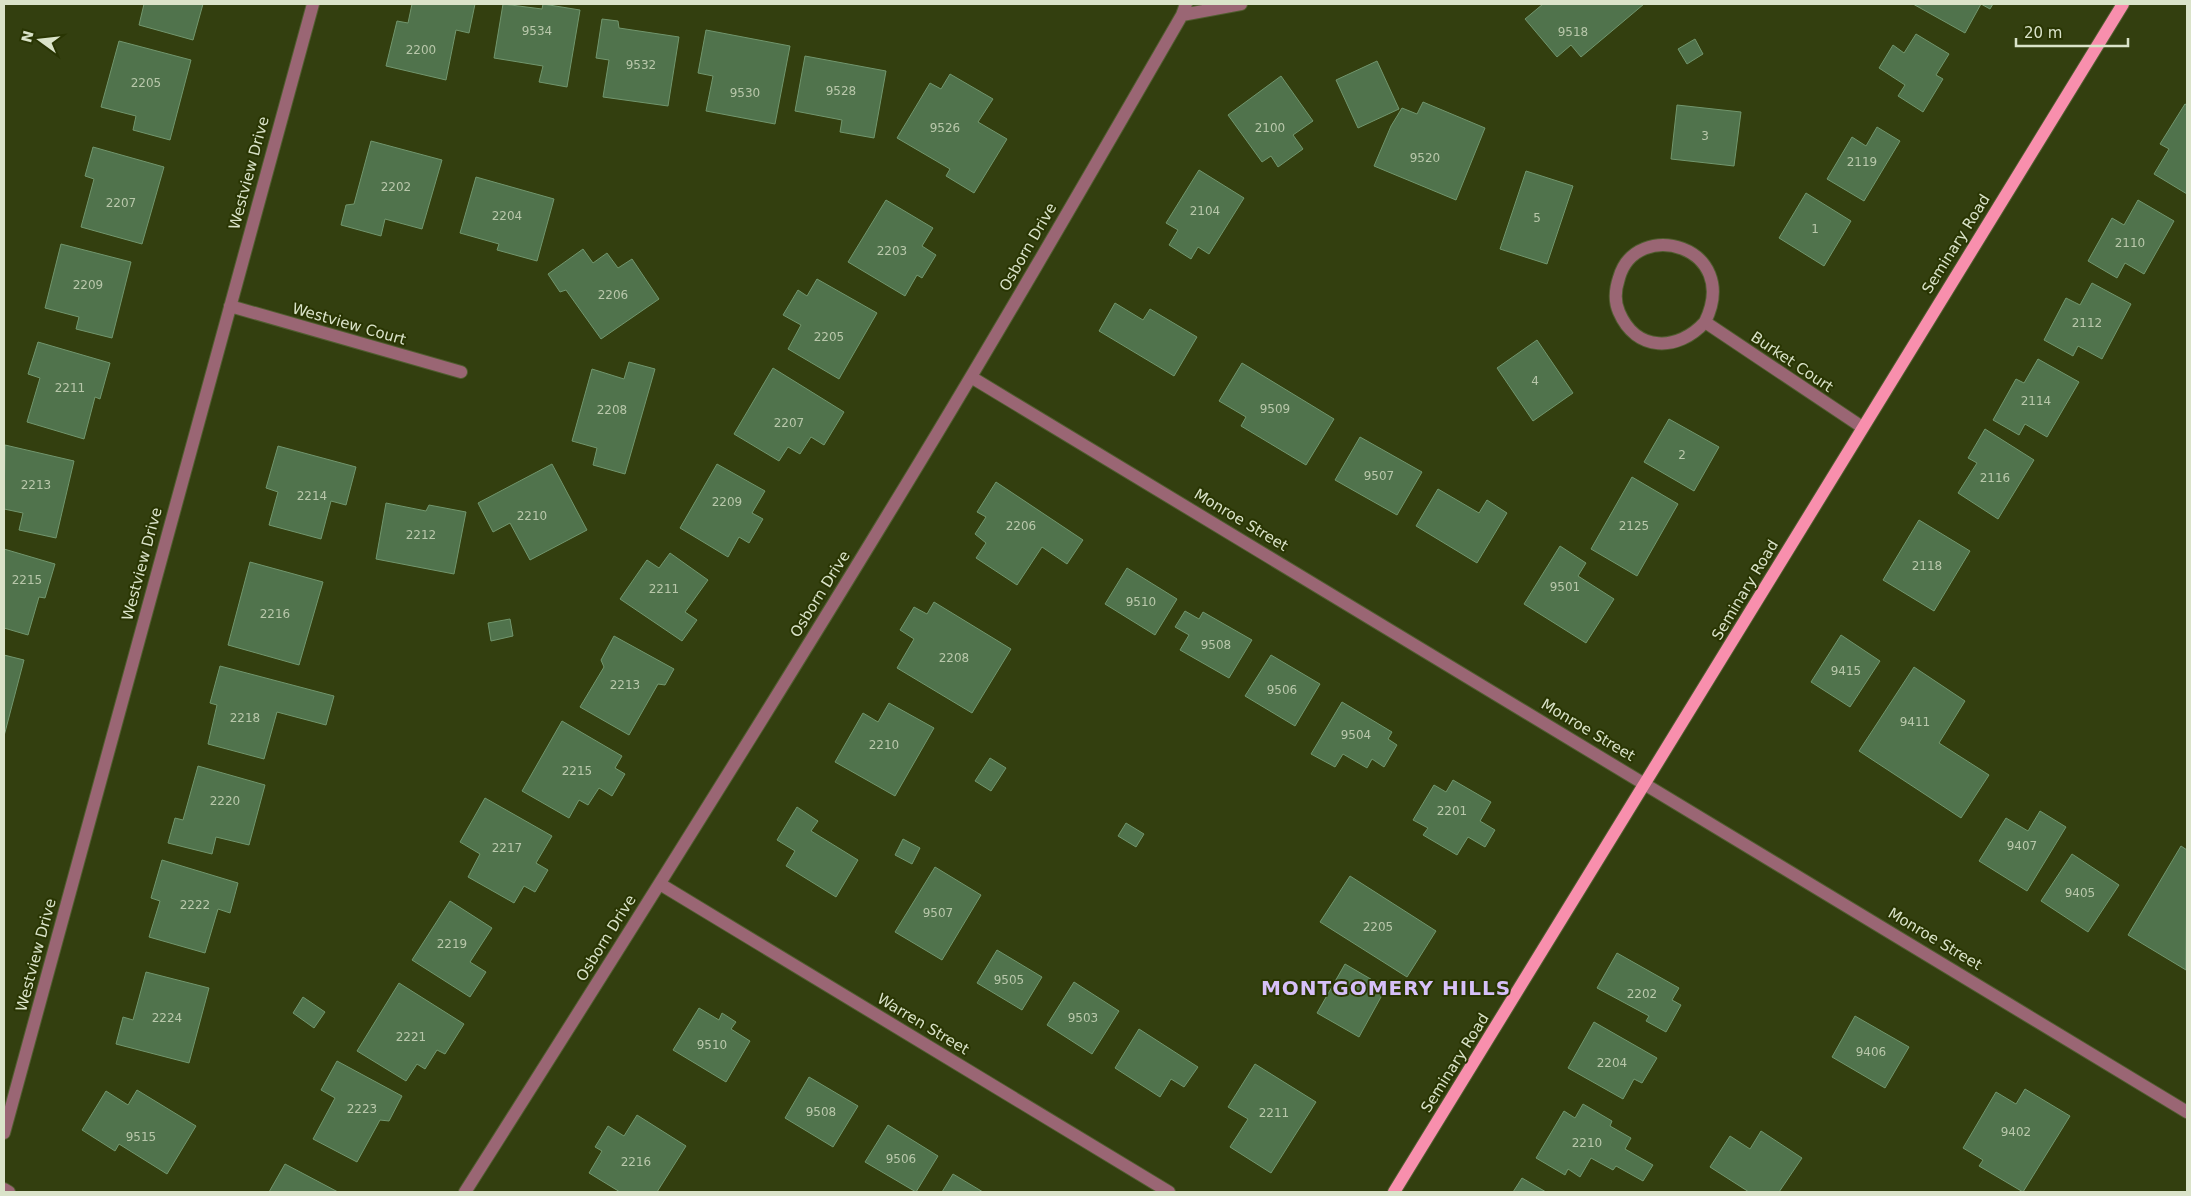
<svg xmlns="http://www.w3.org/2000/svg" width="2191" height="1196" font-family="'DejaVu Sans',sans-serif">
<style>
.building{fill:#50734c;stroke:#71966d}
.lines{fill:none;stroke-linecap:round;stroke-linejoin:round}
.minor-casing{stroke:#515d30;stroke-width:14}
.major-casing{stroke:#515d30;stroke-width:14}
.minor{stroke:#9a6674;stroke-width:12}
.major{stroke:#f88fad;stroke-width:12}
.labels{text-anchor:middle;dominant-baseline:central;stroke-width:4;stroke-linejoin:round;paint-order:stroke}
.number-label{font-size:12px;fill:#b8c7aa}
.street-label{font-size:15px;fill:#dae3c9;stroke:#293503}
.district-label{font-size:20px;font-weight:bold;letter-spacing:1px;fill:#d6c0f8;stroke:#293503}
</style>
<rect width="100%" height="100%" fill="#333f0f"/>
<!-- building -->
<path class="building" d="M144,4h59l-10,36 -54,-15z
M412,4h63l-6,29 -13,-3 -10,50 -60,-14 11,-45 11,2z
M503,4l39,5 1,-5 37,6 -13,77 -28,-5 4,-16 -49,-8z
M1543,4h101l-63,53 -10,-12 -14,12 -32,-38z
M1913,4h80l-3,5 -9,-5 -16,29z
M602,19l16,2 1,7 60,9 -11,69 -65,-9 6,-37 -13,-2z
M706,30l84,16 -15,78 -69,-13 7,-35 -15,-3z
M1916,34l33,20 -13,21 7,4 -20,33 -25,-16 7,-11 -26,-17 14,-23 11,8z
M1695,39l8,15 -16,10 -9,-15z
M119,41l72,19 -21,80 -37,-10 3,-14 -35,-9z
M805,56l81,15 -12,67 -34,-6 2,-12 -47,-9z
M1377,61l22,48 -41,19 -22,-48z
M950,74l43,25 -15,23 29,17 -33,54 -28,-17 4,-7 -53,-31 33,-55 11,6z
M1281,76l32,45 -20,14 10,14 -25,18 -7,-11 -9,6 -34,-47z
M1423,102l62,26 -29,72 -82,-34 17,-40 11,-18 15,6z
M2185,104l2,1v89l-33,-20 15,-25 -9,-5z
M1677,105l64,7 -7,54 -63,-7z
M1877,127l23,14 -36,60 -37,-22 25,-42 14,9z
M371,141l71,19 -20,69 -37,-10 -4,17 -40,-11 5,-20 8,-1z
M93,147l71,20 -22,77 -61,-17 13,-48 -9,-3z
M1199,170l45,28 -35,56 -11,-7 -7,12 -22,-14 9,-15 -12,-7z
M1526,171l47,15 -26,78 -47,-15z
M476,177l78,22 -17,62 -40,-11 2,-6 -39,-11z
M1806,193l45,28 -27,45 -45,-28z
M886,200l47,28 -11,18 14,9 -14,23 -5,-3 -12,21 -57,-34z
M2138,200l36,21 -30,53 -19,-11 -8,15 -29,-17 24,-43 12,7z
M61,244l70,18 -19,76 -36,-9 3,-12 -34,-9z
M583,249l10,14 14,-10 11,15 14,-9 27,40 -58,40 -35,-49 -6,2 -12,-18z
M817,279l60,34 -38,66 -51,-30 13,-24 -18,-10 15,-25 9,6z
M2092,283l39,21 -29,55 -24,-13 -5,10 -29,-16 22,-42 14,7z
M1115,303l28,17 7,-11 47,28 -23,39 -75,-45z
M1537,340l36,53 -40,28 -36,-53z
M38,342l72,21 -10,36 -5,-2 -11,42 -57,-17 13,-44 -12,-4z
M2038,359l41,23 -32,55 -22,-13 -6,11 -26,-15 23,-41 8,4z
M629,362l26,7 -30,105 -32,-9 4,-17 -25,-7 20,-72 32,10z
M1242,363l92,56 -28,46 -65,-39 5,-9 -27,-16z
M773,368l71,44 -20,33 -13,-8 -11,17 -12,-7 -9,14 -45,-27z
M1669,419l50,28 -25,44 -50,-29z
M1985,429l49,31 -36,59 -40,-26 19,-30 -9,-5z
M1360,437l62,35 -25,43 -62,-35z
M5,445l69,16 -18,77 -37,-8 4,-17 -19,-4z
M278,446l78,21 -10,38 -15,-4 -10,38 -52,-14 9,-33 -12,-4z
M552,464l35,66 -57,30 -20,-37 -17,9 -15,-29z
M717,464l48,27 -13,22 11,6 -14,24 -10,-6 -11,20 -48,-29z
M1632,477l46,27 -41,72 -46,-27z
M996,482l87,58 -16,24 -25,-17 -25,38 -41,-27 10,-15 -11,-9 11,-17 -9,-5z
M1438,489l41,24 8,-13 20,13 -30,50 -61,-37z
M386,503l40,8 3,-6 37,7 -12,62 -78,-15z
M1919,520l51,31 -36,60 -51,-31z
M1560,546l26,17 -8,13 36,23 -28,44 -62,-39z
M4,549l51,15 -10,34 -6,-1 -11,38 -24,-7z
M670,553l38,27 -23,32 12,8 -15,21 -62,-42 27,-39 12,8z
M250,562l73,20 -24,83 -71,-20z
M1127,568l50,31 -22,36 -50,-31z
M934,602l77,47 -39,64 -75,-45 17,-29 -14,-9 14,-23 13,7z
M1185,611l14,8 4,-7 49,28 -23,38 -49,-28 9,-15 -14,-8z
M510,619l3,17 -22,5 -3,-18z
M1841,635l39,26 -30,46 -39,-25z
M614,636l60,33 -9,16 -7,-1 -29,51 -49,-28 24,-40 -3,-7z
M4,655l20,5 -20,76z
M1271,655l49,29 -25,42 -50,-30z
M220,666l114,30 -8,29 -49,-13 -13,47 -56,-15 9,-39 -7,-2z
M1914,667l51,34 -26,42 50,32 -28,43 -102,-67z
M1342,702l50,30 -4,7 9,6 -13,22 -12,-8 -5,9 -24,-14 -8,13 -24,-13z
M889,703l45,25 -39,68 -60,-34 28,-49 15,9z
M562,721l60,35 -7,12 10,6 -13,22 -13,-8 -11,17 -9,-5 -10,18 -47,-27z
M990,758l16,10 -15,23 -16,-10z
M198,766l67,19 -16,60 -33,-8 -4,17 -44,-11 7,-25 8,2z
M1453,780l38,22 -11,19 15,9 -10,17 -17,-10 -11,18 -34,-20 5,-7 -15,-8 21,-35 12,7z
M485,798l67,38 -16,27 12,7 -13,22 -11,-6 -10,17 -46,-26 12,-23 -20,-12z
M797,807l21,14 -7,10 47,29 -22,37 -50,-31 9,-15 -18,-11z
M2040,811l26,16 -39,64 -48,-30 27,-43 22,13z
M1126,823l18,11 -8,13 -18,-11z
M903,839l17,9 -8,16 -17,-9z
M2181,846l6,4 -1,120 -58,-35z
M2072,854l47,31 -31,47 -47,-31z
M162,860l76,23 -8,30 -12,-4 -13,44 -56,-16 11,-36 -9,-3z
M935,867l46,28 -39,65 -47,-28z
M1350,876l86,55 -29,46 -87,-55z
M450,901l42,27 -22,34 16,10 -16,25 -58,-37z
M997,950l45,27 -20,33 -45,-27z
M1617,953l62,35 -7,12 9,5 -15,27 -20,-11 3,-5 -52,-28z
M1345,964l41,24 -27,49 -42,-24z
M146,972l63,16 -20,75 -73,-19 7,-27 10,3z
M1074,982l45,29 -27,43 -45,-29z
M399,983l65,41 -19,30 -8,-4 -12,19 -8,-5 -11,17 -49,-30z
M303,997l22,15 -11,16 -21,-15z
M699,1008l20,12 3,-7 14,9 -5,7 19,12 -24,41 -53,-32z
M1855,1016l54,31 -24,41 -53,-31z
M1594,1022l63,36 -15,25 -8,-4 -11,20 -55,-31z
M1139,1029l59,38 -14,20 -13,-8 -11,18 -45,-29z
M337,1061l65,35 -13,25 -9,-1 -23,42 -44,-23 22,-41 -14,-8z
M1255,1064l61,38 -45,71 -41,-26 18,-28 -20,-12z
M809,1077l49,29 -25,41 -48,-29z
M2025,1089l45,27 -47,76 -44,-26 4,-6 -20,-12 33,-56 20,12z
M137,1090l59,36 -29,48 -48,-30 -4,7 -33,-21 24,-39 22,14z
M1583,1104l29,17 -2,5 21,12 -6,11 28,16 -10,16 -27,-15 -3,4 -22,-12 -11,19 -12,-8 -3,6 -29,-17 28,-47 11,7z
M637,1115l49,31 -29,46h-37l-31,-19 13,-22 -7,-4 13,-21 16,10z
M888,1125l50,31 -22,36 -51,-30z
M1761,1131l41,27 -23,34h-30l-39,-25 20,-31 20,13z
M285,1164l53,28h-69z
M953,1174l30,18h-41z
M1522,1178l24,14h-33z"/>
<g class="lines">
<defs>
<path id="minor" d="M1182,15l59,-11
M230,306l231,66
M1705,322c37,-76 -69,-105 -86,-44 -4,12 -5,23 0,34 17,40 59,40 86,10l157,105
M971,377l1216,735
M660,884l509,308
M4,1133l309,-1129
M4,1189l5,3
M465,1192c142,-224 284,-449 422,-676 101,-165 198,-333 295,-501l4,-11"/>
<path id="major" d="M1394,1192l729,-1188"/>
</defs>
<!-- minor casing -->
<use href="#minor" class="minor-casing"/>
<!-- major casing -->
<use href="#major" class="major-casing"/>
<!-- minor -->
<use href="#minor" class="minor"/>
<!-- major -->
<use href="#major" class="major"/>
</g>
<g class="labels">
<!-- number labels -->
<g class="number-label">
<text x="537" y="31">9534</text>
<text x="1573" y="32">9518</text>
<text x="421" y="50">2200</text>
<text x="641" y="65">9532</text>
<text x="146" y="83">2205</text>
<text x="841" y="91">9528</text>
<text x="745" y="93">9530</text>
<text x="945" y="128">9526</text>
<text x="1270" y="128">2100</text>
<text x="1705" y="136">3</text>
<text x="1425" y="158">9520</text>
<text x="1862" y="162">2119</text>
<text x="396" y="187">2202</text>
<text x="121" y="203">2207</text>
<text x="1205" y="211">2104</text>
<text x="507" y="216">2204</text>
<text x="1537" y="218">5</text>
<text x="1815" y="229">1</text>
<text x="2130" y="243">2110</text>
<text x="892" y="251">2203</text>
<text x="88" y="285">2209</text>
<text x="613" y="295">2206</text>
<text x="2087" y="323">2112</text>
<text x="829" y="337">2205</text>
<text x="1535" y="381">4</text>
<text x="70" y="388">2211</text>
<text x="2036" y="401">2114</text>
<text x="1275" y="409">9509</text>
<text x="612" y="410">2208</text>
<text x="789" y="423">2207</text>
<text x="1682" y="455">2</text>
<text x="1379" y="476">9507</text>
<text x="1995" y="478">2116</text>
<text x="36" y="485">2213</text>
<text x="312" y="496">2214</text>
<text x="727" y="502">2209</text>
<text x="532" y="516">2210</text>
<text x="1021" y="526">2206</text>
<text x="1634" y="526">2125</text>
<text x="421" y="535">2212</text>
<text x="1927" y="566">2118</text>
<text x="27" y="580">2215</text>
<text x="1565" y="587">9501</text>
<text x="664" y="589">2211</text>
<text x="1141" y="602">9510</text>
<text x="275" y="614">2216</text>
<text x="1216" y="645">9508</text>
<text x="954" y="658">2208</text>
<text x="1846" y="671">9415</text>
<text x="625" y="685">2213</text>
<text x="1282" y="690">9506</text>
<text x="245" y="718">2218</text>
<text x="1915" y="722">9411</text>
<text x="1356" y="735">9504</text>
<text x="884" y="745">2210</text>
<text x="577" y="771">2215</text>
<text x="225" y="801">2220</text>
<text x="1452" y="811">2201</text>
<text x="2022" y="846">9407</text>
<text x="507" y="848">2217</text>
<text x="2080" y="893">9405</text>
<text x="195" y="905">2222</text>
<text x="938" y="913">9507</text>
<text x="1378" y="927">2205</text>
<text x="452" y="944">2219</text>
<text x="1009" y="980">9505</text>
<text x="1642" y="994">2202</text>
<text x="167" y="1018">2224</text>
<text x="1083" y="1018">9503</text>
<text x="411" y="1037">2221</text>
<text x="712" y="1045">9510</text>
<text x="1871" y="1052">9406</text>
<text x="1612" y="1063">2204</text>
<text x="362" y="1109">2223</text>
<text x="821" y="1112">9508</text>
<text x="1274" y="1113">2211</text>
<text x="2016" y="1132">9402</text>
<text x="141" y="1137">9515</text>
<text x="1587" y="1143">2210</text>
<text x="901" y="1159">9506</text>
<text x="636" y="1162">2216</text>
</g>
<!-- street labels -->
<g class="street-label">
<text transform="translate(249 173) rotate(-75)">Westview Drive</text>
<text transform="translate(1956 244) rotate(-58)">Seminary Road</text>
<text transform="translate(1028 247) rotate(-60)">Osborn Drive</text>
<text transform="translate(349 324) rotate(16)">Westview Court</text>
<text transform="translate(1792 362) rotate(34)">Burket Court</text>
<text transform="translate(1241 520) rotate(31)">Monroe Street</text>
<text transform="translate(142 564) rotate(-75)">Westview Drive</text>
<text transform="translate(1745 590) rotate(-59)">Seminary Road</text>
<text transform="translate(820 594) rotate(-58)">Osborn Drive</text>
<text transform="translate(1588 730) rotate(31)">Monroe Street</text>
<text transform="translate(606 938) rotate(-58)">Osborn Drive</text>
<text transform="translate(1935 939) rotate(31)">Monroe Street</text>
<text transform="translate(36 955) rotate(-75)">Westview Drive</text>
<text transform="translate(923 1024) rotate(31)">Warren Street</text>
<text transform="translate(1455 1063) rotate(-58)">Seminary Road</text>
</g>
<!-- district labels -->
<g class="district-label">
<text x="1386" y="988">MONTGOMERY HILLS</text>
</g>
</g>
<!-- border -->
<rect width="2191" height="1196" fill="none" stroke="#dae3c9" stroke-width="10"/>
<!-- north arrow -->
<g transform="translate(40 40) rotate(285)" stroke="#293503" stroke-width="4" paint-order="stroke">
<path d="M0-4L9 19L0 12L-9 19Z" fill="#dae3c9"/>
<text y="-8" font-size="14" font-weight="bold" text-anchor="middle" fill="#dae3c9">N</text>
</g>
<!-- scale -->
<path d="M2016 38v8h112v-8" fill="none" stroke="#dae3c9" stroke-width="2.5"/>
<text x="2024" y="38" font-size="15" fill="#dae3c9" stroke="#293503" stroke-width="4" paint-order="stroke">20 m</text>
</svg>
